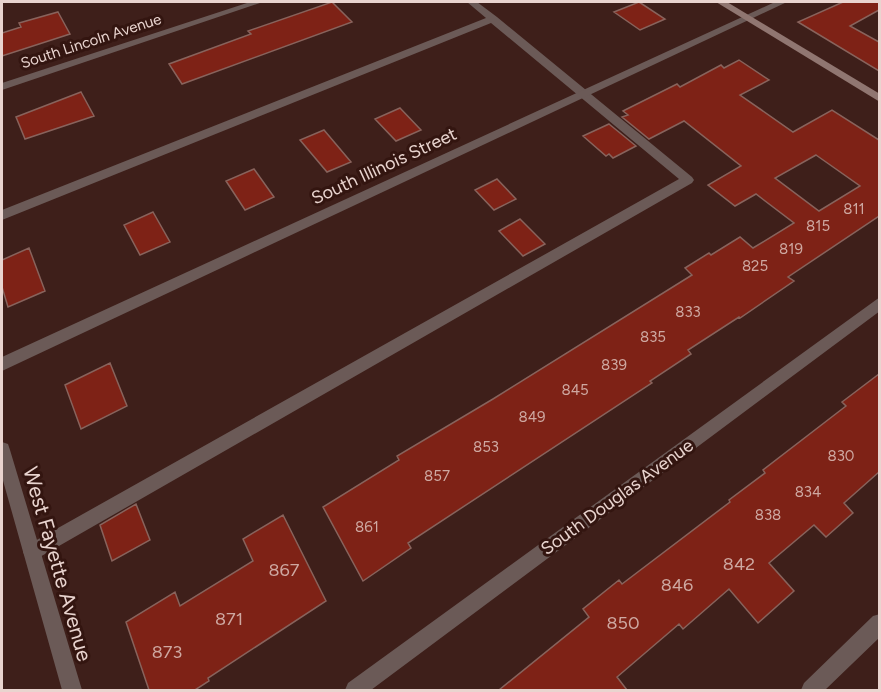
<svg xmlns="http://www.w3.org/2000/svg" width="881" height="692" font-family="Figtree,sans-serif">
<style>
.building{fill:#7e2216;stroke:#88635c;stroke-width:1.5;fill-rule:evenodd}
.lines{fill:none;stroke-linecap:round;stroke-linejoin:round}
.lane{fill:#6b5a57;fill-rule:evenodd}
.street{fill:#6b5a57;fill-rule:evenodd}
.secondary{fill:#907671;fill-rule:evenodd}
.labels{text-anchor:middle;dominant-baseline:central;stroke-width:6;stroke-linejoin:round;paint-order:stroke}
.far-street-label{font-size:15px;fill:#e9d4cf;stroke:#331510}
.number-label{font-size:15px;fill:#cea8a1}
.street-label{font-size:18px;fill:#e9d4cf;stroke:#331510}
.near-number-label{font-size:18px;fill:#cea8a1}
.near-street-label{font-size:21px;fill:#e9d4cf;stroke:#331510}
</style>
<rect width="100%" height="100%" fill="#3e1f1a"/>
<!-- building -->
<path class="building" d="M332,2l20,20 -170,62 -13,-20 82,-30 -3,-3z
M639,2l26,17 -25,11 -26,-18z
M843,2h36v8l-29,16 29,16v29l-81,-49z
M58,12l12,22 -68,22v-23l19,-6 -2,-4z
M739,60l30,20 -29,15 53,37 39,-22 47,30v76l-91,61 6,4 -54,37 -1,-1 -51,33 3,4 -41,27 2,2 -244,160 3,5 -48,33 -40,-74 76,-47 -2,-4 96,-57 199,-124 -7,-7 24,-15 2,2 29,-18 13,11 41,-25 -38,-29 -21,12 -27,-21 33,-19 -57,-45 -35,18 -27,-22 6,-2 -5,-4 54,-27 3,3 41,-22 3,3zM816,155l44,31 -41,25 -44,-33z
M81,92l13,24 -69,23 -9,-22z
M400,108l21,22 -25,11 -21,-22z
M609,124l27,22 -23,12 -4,-4 -3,2 -23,-20z
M324,130l27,32 -24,10 -27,-32z
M254,169l20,28 -29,13 -19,-29z
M497,179l19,20 -22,11 -19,-20z
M153,212l17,30 -30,13 -16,-30z
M520,219l25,25 -22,12 -24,-25z
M29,248l16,43 -37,16 -6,-20v-27z
M110,363l17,43 -46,23 -16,-44z
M879,374v98l-35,31 9,10 -27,24 -12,-12 -45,38 25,28 -36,32 -29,-34 -46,40 -4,-5 -62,53 10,13h-128l90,-73 -6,-8 36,-29 3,4 108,-82 -1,-2 36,-27 -2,-3 83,-64 -4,-4z
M136,504l14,36 -38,21 -12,-36z
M283,515l43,86 -118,77 1,3 -14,9h-46l-23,-68 49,-30 5,14 73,-45 -10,-22z"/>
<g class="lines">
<!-- lane -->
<path class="lane" d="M467,2h10l20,15 195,160 2,3 -2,3 -654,375 -6,3 -6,-3 -3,-6 3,-6 653,-367 -188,-156 -489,197v-10l484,-192z
M880,614v23l-55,53h-24l3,-7 69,-67z"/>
<!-- street -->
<path class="street" d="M250,2h13l-261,88v-7z
M775,2h12l-785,369v-14z
M880,297v14l-509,379h-26l3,-7z
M2,442l6,2 2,6 72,240h-20l-60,-213z"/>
<!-- secondary -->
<path class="secondary" d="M716,2h11l153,92v8z"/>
</g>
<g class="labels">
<!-- far-street labels -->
<g class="far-street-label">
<text transform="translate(91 41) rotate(-18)">South Lincoln Avenue</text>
</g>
<!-- number labels -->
<g class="number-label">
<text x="854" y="209">811</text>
<text x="818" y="226">815</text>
<text x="791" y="249">819</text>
<text x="755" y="266">825</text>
<text x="688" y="312">833</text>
<text x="653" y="337">835</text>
<text x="614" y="365">839</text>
<text x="575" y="390">845</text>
<text x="532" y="417">849</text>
<text x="486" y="447">853</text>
<text x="841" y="456">830</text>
<text x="437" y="476">857</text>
<text x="808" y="492">834</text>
<text x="768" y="515">838</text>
<text x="367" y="527">861</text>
</g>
<!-- street labels -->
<g class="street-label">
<text transform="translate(384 166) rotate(-25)">South Illinois Street</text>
<text transform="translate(617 497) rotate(-36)">South Douglas Avenue</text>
</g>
<!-- near-number labels -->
<g class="near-number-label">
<text x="739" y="564">842</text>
<text x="284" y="570">867</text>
<text x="677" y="585">846</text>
<text x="229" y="619">871</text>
<text x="623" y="623">850</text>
<text x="167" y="652">873</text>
</g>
<!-- near-street labels -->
<g class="near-street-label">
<text transform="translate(58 564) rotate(74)">West Fayette Avenue</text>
</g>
</g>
<!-- border -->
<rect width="881" height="692" fill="none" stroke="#e9d4cf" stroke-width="6"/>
</svg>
